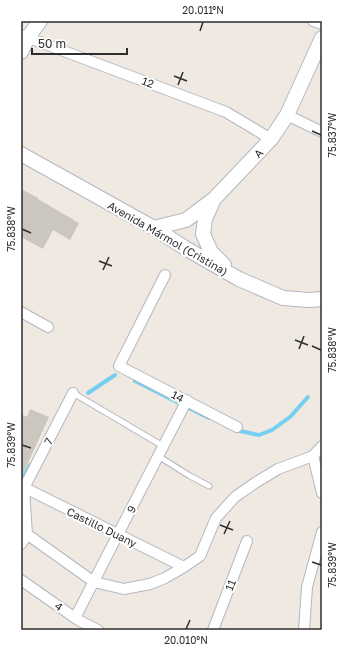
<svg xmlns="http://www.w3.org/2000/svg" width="343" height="651" font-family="'Golos Text',sans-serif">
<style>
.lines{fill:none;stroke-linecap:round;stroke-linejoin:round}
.stream{stroke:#75cff0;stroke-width:4}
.building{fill:#cbc7bf}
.lane-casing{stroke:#b4b7c1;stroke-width:7}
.street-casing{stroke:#b4b7c1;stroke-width:12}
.secondary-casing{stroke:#b4b7c1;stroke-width:16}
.lane{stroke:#fff;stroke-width:5}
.street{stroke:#fff;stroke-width:10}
.secondary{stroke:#fff;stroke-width:14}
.ticks{fill:none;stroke:#2e2e2e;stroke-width:1.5}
.labels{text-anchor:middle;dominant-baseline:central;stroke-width:4;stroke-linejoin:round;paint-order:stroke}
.street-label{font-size:11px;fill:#2e2e2e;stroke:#fff}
.neatline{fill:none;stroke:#2e2e2e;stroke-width:1.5}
.ticks-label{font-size:10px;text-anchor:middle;fill:#2e2e2e}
</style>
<rect width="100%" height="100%" fill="#efe9e1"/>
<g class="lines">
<!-- stream -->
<path class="stream" d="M135,381l74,37
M88,393l27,-18
M235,429l5,2 19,4 13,-5 18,-13 18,-20
M24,476l6,-11"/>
</g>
<!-- building -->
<path class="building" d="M21,189l17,9v1l41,24 -9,17 -17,-10 -10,19 -22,-12z
M30,409l19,8 -28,61v-64l6,3z"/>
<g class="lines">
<defs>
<path id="lane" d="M73,393l90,53
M158,456l32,20 19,10"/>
<path id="street" d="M313,21l9,3
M21,35l205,77 45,27
M287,115l35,17
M165,275l-46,91 118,61
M21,312l27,15
M313,456l9,37
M21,486l163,81
M21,530l73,52 30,7 26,-5 15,-6 19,-11 16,-11 16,-38 19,-21 20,-14 23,-14 35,-13 9,-10
M21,544l6,-9 -3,-47 49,-95
M21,580l57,40 20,10
M75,618l112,-218
M213,630l34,-89
M304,630l3,-43 15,-55"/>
<path id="secondary" d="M21,52l7,-15 12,-16
M21,154l133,74 31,20 54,31 44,19 26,2 13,-1
M214,199l-9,20 -2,15 8,18 13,13
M154,228l32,-8 28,-21 57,-60 16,-24 35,-77"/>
</defs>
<!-- lane casing -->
<use href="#lane" class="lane-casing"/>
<!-- street casing -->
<use href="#street" class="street-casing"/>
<!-- secondary casing -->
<use href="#secondary" class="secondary-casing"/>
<!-- lane -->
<use href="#lane" class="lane"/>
<!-- street -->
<use href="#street" class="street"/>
<!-- secondary -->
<use href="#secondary" class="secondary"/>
</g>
<!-- ticks -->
<path class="ticks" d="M200,31l3,-9M174,76l13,5M178,85l5,-13M312,131l9,4M22,229l9,4M99,261l13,5M103,270l6,-13M295,340l13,5M312,346l9,4M299,349l5,-13M22,445l9,3M220,525l13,5M224,534l6,-13M312,562l9,3M186,629l4,-9"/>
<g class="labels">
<!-- street labels -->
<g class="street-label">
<text transform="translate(148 82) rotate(21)">12</text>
<text transform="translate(258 153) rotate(-46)">A</text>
<text transform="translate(168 238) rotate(30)">Avenida Mármol (Cristina)</text>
<text transform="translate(178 396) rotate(27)">14</text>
<text transform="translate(48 441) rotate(-63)">7</text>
<text transform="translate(131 509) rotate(-63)">9</text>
<text transform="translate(102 527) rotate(26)">Castillo Duany</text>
<text transform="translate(230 585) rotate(-69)">11</text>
<text transform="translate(59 606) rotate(35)">4</text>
</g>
</g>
<!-- border -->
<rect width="343" height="651" fill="none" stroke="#ffffff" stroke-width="44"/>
<!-- scale -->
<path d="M32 48v6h95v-6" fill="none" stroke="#2e2e2e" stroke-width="2"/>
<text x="38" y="48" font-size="12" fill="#2e2e2e" stroke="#ffffff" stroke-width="3" paint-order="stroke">50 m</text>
<rect x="22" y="22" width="299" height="607" class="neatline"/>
<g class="ticks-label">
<text x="203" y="14">20.011°N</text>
<text transform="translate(332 135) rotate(-90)" y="4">75.837°W</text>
<text transform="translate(11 229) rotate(-90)" y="4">75.838°W</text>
<text transform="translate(332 350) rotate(-90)" y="4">75.838°W</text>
<text transform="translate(11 445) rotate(-90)" y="4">75.839°W</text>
<text transform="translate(332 565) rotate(-90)" y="4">75.839°W</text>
<text x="186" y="644">20.010°N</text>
</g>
</svg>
